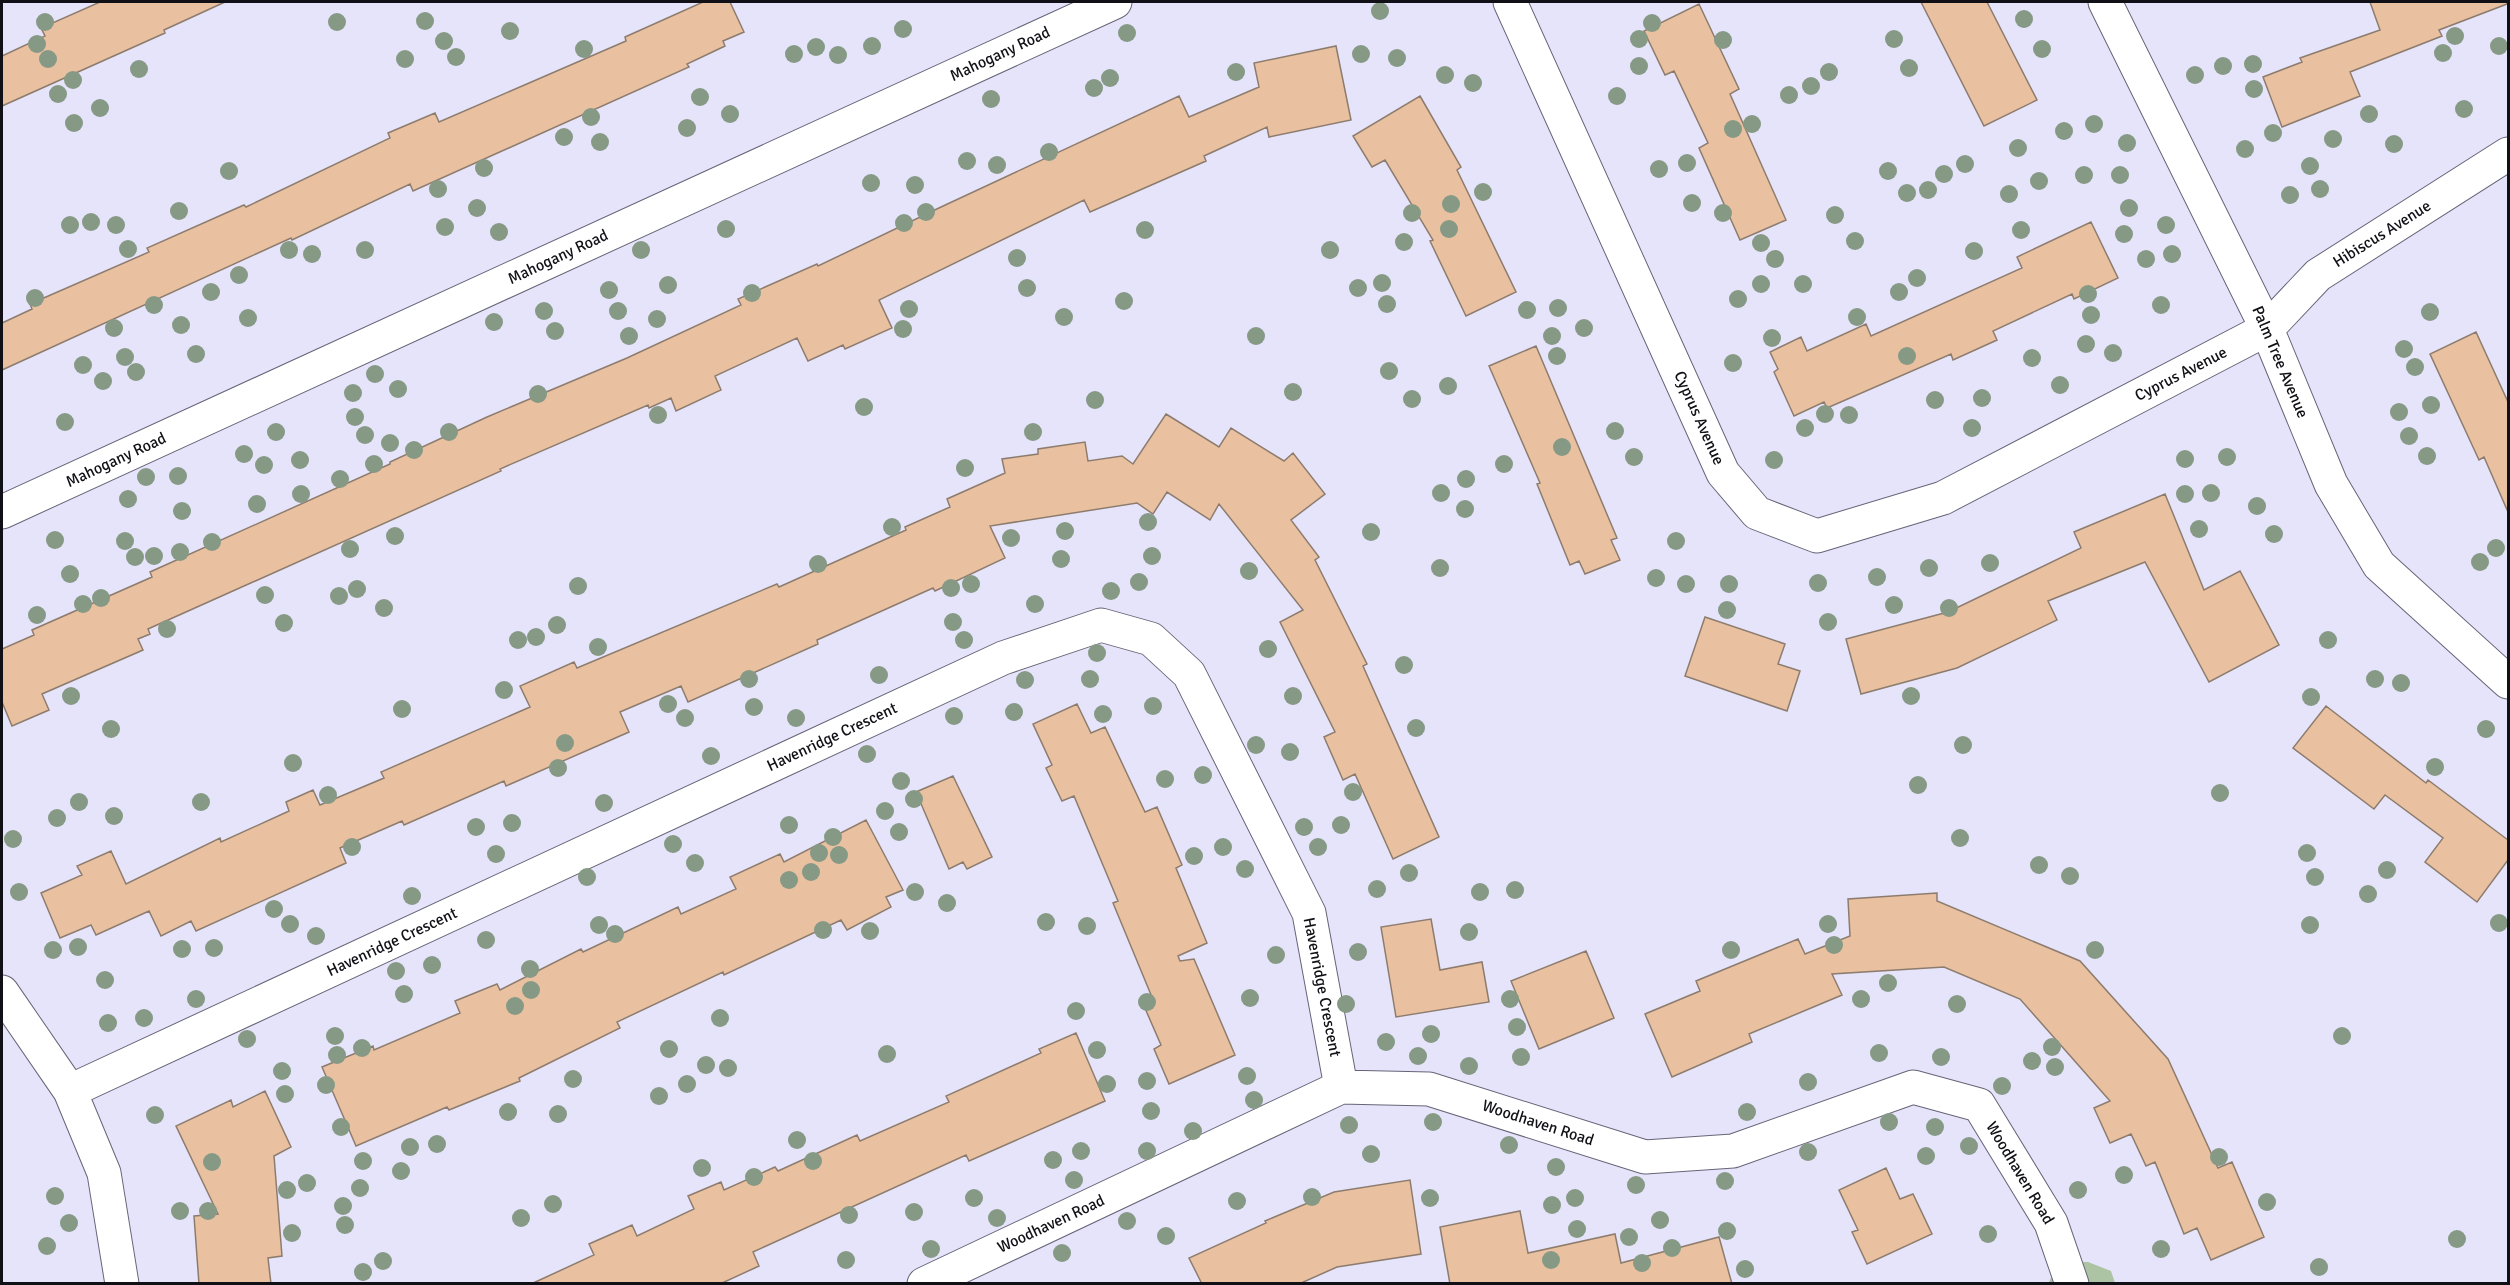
<svg xmlns="http://www.w3.org/2000/svg" width="2510" height="1285" font-family="Signika,sans-serif">
<style>
.green{fill:#adc4a4}
.building{fill:#e9c1a1;stroke:#8d7c6e;stroke-width:1.5}
.lines{fill:none;stroke-linecap:round;stroke-linejoin:round}
.street-casing{stroke:#676477;stroke-width:35}
.street{stroke:#fff;stroke-width:33}
.tree{fill:#859985}
.labels{text-anchor:middle;dominant-baseline:central;stroke-width:4.5;stroke-linejoin:round;paint-order:stroke}
.street-label{font-size:16px;fill:#111017;stroke:#fff}
</style>
<rect width="100%" height="100%" fill="#e6e4fa"/>
<!-- green -->
<path class="green" d="M2059,1261l29,1 23,9 4,12 -67,1z"/>
<!-- building -->
<path class="building" d="M100,2h125l-61,28 1,3 -163,73v-50l43,-20 -4,-8z
M703,2h27l14,30 -21,9 2,5 -38,18 2,3 -276,124 -3,-7 -118,56 -1,-2 -289,132v-47l30,-14 -2,-5 119,-52 -2,-4 97,-43 2,2 144,-69 -2,-5 47,-20 4,9 187,-81 -1,-4z
M1921,2h66l50,98 -53,26z
M2370,2h136l1,2 -68,26 3,6 -92,36 10,24 -78,31 -19,-50 39,-15 -2,-4 80,-28z
M1699,4l40,85 -9,5 56,126 -46,20 -41,-92 9,-5 -34,-72 -9,4 -21,-44z
M1336,46l15,74 -82,17 -2,-10 -63,29 2,5 -116,51 -6,-12 -205,100 13,28 -47,21 -2,-4 -35,16 -11,-23 -82,38 6,14 -45,21 -5,-13 -22,10 -1,-3 -148,64 1,2 -353,158 2,5 -12,5 5,11 -101,44 7,16 -37,16 -10,-24v-53l32,-14 -2,-5 120,-53 -2,-5 240,-108v-2l97,-45 140,-59 114,-53 -3,-6 79,-35 1,2 123,-59 238,-111 10,21 70,-30 -5,-24z
M1420,96l41,71 -4,3 59,122 -50,24 -36,-75 3,-1 -48,-80 -13,7 -19,-31z
M2091,222l27,56 -44,21 -2,-5 -79,37 4,9 -44,20 -2,-6 -124,54 -3,-6 -30,14 -20,-44 4,-3 -8,-17 31,-15 6,14 59,-27 5,12 151,-68 -5,-11z
M2476,332l32,70v110l-24,-55 -5,3 -49,-106z
M1536,346l81,192 -6,2 9,20 -35,14 -6,-13 -9,4 -33,-81 3,-1 -51,-117z
M1166,414l53,33 12,-19 53,33 9,-8 32,41 -34,26 28,37 -4,3 52,104 -4,2 76,171 -46,22 -38,-85 -12,6 -19,-43 11,-5 -55,-110 23,-12 -84,-106 -9,16 -43,-28 -14,22 -16,-11 -147,23 15,32 -70,33 -2,-3 -116,52 1,4 -130,58 -7,-16 -61,26 9,20 -123,54 -2,-5 -100,44 -2,-4 -62,27 6,15 -150,68 -5,-10 -30,15 -12,-25 -53,24 -5,-10 -31,13 -19,-45 41,-18 -5,-9 34,-15 15,33 94,-46 1,4 68,-31 -3,-9 27,-12 7,15 64,-27 -3,-6 149,-65 -10,-21 54,-24 3,6 200,-84 2,3 127,-57 -1,-3 45,-20 -3,-8 58,-26 -3,-14 36,-5v-5l47,-7 3,19 34,-5 11,8z
M2165,494l39,96 36,-19 39,74 -70,37 -64,-120 -97,39 9,19 -100,48 -96,26 -15,-55 102,-27 133,-64 -7,-16z
M1705,617l80,27 -7,20 22,7 -13,40 -102,-35z
M1077,704l14,29 14,-6 40,85 12,-5 25,58 -6,3 31,75 -29,13 2,5 14,-2 41,96 -66,29 -15,-35 7,-4 -17,-39 10,-4 -41,-99 5,-2 -44,-105 -12,5 -16,-33 6,-3 -19,-41z
M2326,706l100,77 2,-3 80,60v20l-31,42 -52,-40 18,-24 -58,-43 -11,14 -81,-61z
M953,776l39,81 -25,12 -4,-7 -14,7 -33,-77z
M866,820l37,70 -17,7 5,10 -44,23 -6,-10 -117,55 -1,-3 -106,50 3,6 -101,50 1,3 -71,29 -2,-3 -91,39 -34,-79 51,-21 1,4 86,-37 -5,-12 42,-17 3,6 81,-41 2,3 95,-45 3,7 55,-25 -6,-12 50,-23 4,8z
M1937,893v8l143,60 88,98 50,109 14,-6 32,75 -53,23 -14,-32 -13,6 -29,-72 -9,4 -15,-32 -21,9 -16,-35 16,-7 -90,-102 -76,-32 -112,7 10,21 -93,39 3,8 -80,35 -27,-63 55,-23 -4,-10 102,-42 7,15 45,-18 -2,-37z
M1431,919l9,51 42,-8 7,40 -93,15 -15,-90z
M1586,951l28,67 -75,31 -28,-68z
M1076,1033l29,68 -136,60 -3,-6 -213,97 6,14 -39,18h-189l63,-29 -5,-11 43,-19 5,11 57,-27 -6,-13 33,-14 3,8 51,-23 3,4 79,-36 3,6 89,-39 -3,-6 95,-43 -2,-4z
M265,1091l26,56 -17,9 8,100 -14,2 3,26h-72l-5,-68 24,-2 -42,-88 55,-26 2,7z
M1886,1168l14,31 13,-5 19,40 -65,30 -15,-32 6,-2 -19,-40z
M1410,1180l11,74 -84,13 -38,17h-97l-13,-26 77,-35 -1,-2 69,-29z
M1520,1211l8,42 87,-19 6,29 98,-26 13,47h-282l-10,-57z"/>
<g class="lines">
<defs>
<path id="street" d="M1510,2l213,471 34,40 60,23 126,-38 324,-169 51,-54 190,-121
M2105,2l162,327 64,155 48,81 129,117
M2,512l1113,-510
M2,992l68,99 34,82 18,111
M70,1091l933,-433 98,-33 50,14 38,35 120,239 32,174
M924,1284l417,-197 88,2 216,68 88,-6 180,-64 66,18 72,118 21,61"/>
</defs>
<!-- street casing -->
<use href="#street" class="street-casing"/>
<!-- street -->
<use href="#street" class="street"/>
</g>
<!-- trees -->
<g class="tree">
<circle cx="1380" cy="11" r="9"/>
<circle cx="2024" cy="19" r="9"/>
<circle cx="425" cy="21" r="9"/>
<circle cx="45" cy="22" r="9"/>
<circle cx="337" cy="22" r="9"/>
<circle cx="1652" cy="23" r="9"/>
<circle cx="903" cy="29" r="9"/>
<circle cx="510" cy="31" r="9"/>
<circle cx="1127" cy="33" r="9"/>
<circle cx="2455" cy="36" r="9"/>
<circle cx="1639" cy="39" r="9"/>
<circle cx="1894" cy="39" r="9"/>
<circle cx="1723" cy="40" r="9"/>
<circle cx="444" cy="41" r="9"/>
<circle cx="37" cy="44" r="9"/>
<circle cx="872" cy="46" r="9"/>
<circle cx="2499" cy="46" r="9"/>
<circle cx="816" cy="47" r="9"/>
<circle cx="584" cy="49" r="9"/>
<circle cx="2042" cy="49" r="9"/>
<circle cx="2443" cy="53" r="9"/>
<circle cx="794" cy="54" r="9"/>
<circle cx="1361" cy="54" r="9"/>
<circle cx="838" cy="55" r="9"/>
<circle cx="456" cy="57" r="9"/>
<circle cx="1397" cy="58" r="9"/>
<circle cx="48" cy="59" r="9"/>
<circle cx="405" cy="59" r="9"/>
<circle cx="2253" cy="64" r="9"/>
<circle cx="1639" cy="66" r="9"/>
<circle cx="2223" cy="66" r="9"/>
<circle cx="1909" cy="68" r="9"/>
<circle cx="139" cy="69" r="9"/>
<circle cx="1236" cy="72" r="9"/>
<circle cx="1829" cy="72" r="9"/>
<circle cx="1445" cy="75" r="9"/>
<circle cx="2195" cy="75" r="9"/>
<circle cx="1110" cy="78" r="9"/>
<circle cx="73" cy="80" r="9"/>
<circle cx="1473" cy="83" r="9"/>
<circle cx="1811" cy="86" r="9"/>
<circle cx="1094" cy="88" r="9"/>
<circle cx="2254" cy="89" r="9"/>
<circle cx="58" cy="94" r="9"/>
<circle cx="1789" cy="95" r="9"/>
<circle cx="1617" cy="96" r="9"/>
<circle cx="700" cy="97" r="9"/>
<circle cx="991" cy="99" r="9"/>
<circle cx="100" cy="108" r="9"/>
<circle cx="2464" cy="109" r="9"/>
<circle cx="730" cy="114" r="9"/>
<circle cx="2369" cy="114" r="9"/>
<circle cx="591" cy="117" r="9"/>
<circle cx="74" cy="123" r="9"/>
<circle cx="1752" cy="124" r="9"/>
<circle cx="2094" cy="124" r="9"/>
<circle cx="687" cy="128" r="9"/>
<circle cx="1733" cy="129" r="9"/>
<circle cx="2064" cy="131" r="9"/>
<circle cx="2273" cy="133" r="9"/>
<circle cx="564" cy="137" r="9"/>
<circle cx="2333" cy="139" r="9"/>
<circle cx="600" cy="142" r="9"/>
<circle cx="2127" cy="143" r="9"/>
<circle cx="2394" cy="144" r="9"/>
<circle cx="2018" cy="148" r="9"/>
<circle cx="2245" cy="149" r="9"/>
<circle cx="1049" cy="152" r="9"/>
<circle cx="967" cy="161" r="9"/>
<circle cx="1687" cy="163" r="9"/>
<circle cx="1965" cy="164" r="9"/>
<circle cx="997" cy="165" r="9"/>
<circle cx="2310" cy="166" r="9"/>
<circle cx="484" cy="168" r="9"/>
<circle cx="1659" cy="169" r="9"/>
<circle cx="229" cy="171" r="9"/>
<circle cx="1888" cy="171" r="9"/>
<circle cx="1944" cy="174" r="9"/>
<circle cx="2084" cy="175" r="9"/>
<circle cx="2120" cy="175" r="9"/>
<circle cx="2039" cy="181" r="9"/>
<circle cx="871" cy="183" r="9"/>
<circle cx="915" cy="185" r="9"/>
<circle cx="438" cy="189" r="9"/>
<circle cx="2320" cy="189" r="9"/>
<circle cx="1928" cy="190" r="9"/>
<circle cx="1483" cy="192" r="9"/>
<circle cx="1907" cy="193" r="9"/>
<circle cx="2009" cy="194" r="9"/>
<circle cx="2290" cy="195" r="9"/>
<circle cx="1692" cy="203" r="9"/>
<circle cx="1451" cy="204" r="9"/>
<circle cx="477" cy="208" r="9"/>
<circle cx="2129" cy="208" r="9"/>
<circle cx="179" cy="211" r="9"/>
<circle cx="926" cy="212" r="9"/>
<circle cx="1412" cy="213" r="9"/>
<circle cx="1723" cy="213" r="9"/>
<circle cx="1835" cy="215" r="9"/>
<circle cx="91" cy="222" r="9"/>
<circle cx="904" cy="223" r="9"/>
<circle cx="70" cy="225" r="9"/>
<circle cx="116" cy="225" r="9"/>
<circle cx="2166" cy="225" r="9"/>
<circle cx="445" cy="227" r="9"/>
<circle cx="726" cy="229" r="9"/>
<circle cx="1449" cy="229" r="9"/>
<circle cx="1145" cy="230" r="9"/>
<circle cx="2021" cy="230" r="9"/>
<circle cx="499" cy="232" r="9"/>
<circle cx="2124" cy="234" r="9"/>
<circle cx="1855" cy="241" r="9"/>
<circle cx="1404" cy="242" r="9"/>
<circle cx="1761" cy="243" r="9"/>
<circle cx="128" cy="249" r="9"/>
<circle cx="289" cy="250" r="9"/>
<circle cx="365" cy="250" r="9"/>
<circle cx="641" cy="250" r="9"/>
<circle cx="1330" cy="250" r="9"/>
<circle cx="1974" cy="251" r="9"/>
<circle cx="312" cy="254" r="9"/>
<circle cx="2172" cy="254" r="9"/>
<circle cx="1017" cy="258" r="9"/>
<circle cx="1775" cy="259" r="9"/>
<circle cx="2146" cy="259" r="9"/>
<circle cx="239" cy="275" r="9"/>
<circle cx="1917" cy="278" r="9"/>
<circle cx="1382" cy="283" r="9"/>
<circle cx="1761" cy="284" r="9"/>
<circle cx="1803" cy="284" r="9"/>
<circle cx="668" cy="285" r="9"/>
<circle cx="1027" cy="288" r="9"/>
<circle cx="1358" cy="288" r="9"/>
<circle cx="609" cy="290" r="9"/>
<circle cx="211" cy="292" r="9"/>
<circle cx="1899" cy="292" r="9"/>
<circle cx="752" cy="293" r="9"/>
<circle cx="2088" cy="294" r="9"/>
<circle cx="35" cy="298" r="9"/>
<circle cx="1738" cy="299" r="9"/>
<circle cx="1124" cy="301" r="9"/>
<circle cx="1387" cy="304" r="9"/>
<circle cx="154" cy="305" r="9"/>
<circle cx="2161" cy="305" r="9"/>
<circle cx="1558" cy="308" r="9"/>
<circle cx="909" cy="309" r="9"/>
<circle cx="1527" cy="310" r="9"/>
<circle cx="544" cy="311" r="9"/>
<circle cx="618" cy="311" r="9"/>
<circle cx="2430" cy="312" r="9"/>
<circle cx="2091" cy="315" r="9"/>
<circle cx="1064" cy="317" r="9"/>
<circle cx="1857" cy="317" r="9"/>
<circle cx="248" cy="318" r="9"/>
<circle cx="657" cy="319" r="9"/>
<circle cx="494" cy="322" r="9"/>
<circle cx="181" cy="325" r="9"/>
<circle cx="114" cy="328" r="9"/>
<circle cx="1584" cy="328" r="9"/>
<circle cx="903" cy="329" r="9"/>
<circle cx="555" cy="331" r="9"/>
<circle cx="629" cy="336" r="9"/>
<circle cx="1256" cy="336" r="9"/>
<circle cx="1552" cy="336" r="9"/>
<circle cx="1772" cy="338" r="9"/>
<circle cx="2086" cy="344" r="9"/>
<circle cx="2404" cy="349" r="9"/>
<circle cx="2113" cy="353" r="9"/>
<circle cx="196" cy="354" r="9"/>
<circle cx="1557" cy="356" r="9"/>
<circle cx="1907" cy="356" r="9"/>
<circle cx="125" cy="357" r="9"/>
<circle cx="2032" cy="358" r="9"/>
<circle cx="1733" cy="363" r="9"/>
<circle cx="83" cy="365" r="9"/>
<circle cx="2415" cy="367" r="9"/>
<circle cx="1389" cy="371" r="9"/>
<circle cx="136" cy="372" r="9"/>
<circle cx="375" cy="374" r="9"/>
<circle cx="103" cy="381" r="9"/>
<circle cx="2060" cy="385" r="9"/>
<circle cx="1448" cy="386" r="9"/>
<circle cx="398" cy="389" r="9"/>
<circle cx="1293" cy="392" r="9"/>
<circle cx="353" cy="393" r="9"/>
<circle cx="538" cy="394" r="9"/>
<circle cx="1982" cy="398" r="9"/>
<circle cx="1412" cy="399" r="9"/>
<circle cx="1095" cy="400" r="9"/>
<circle cx="1935" cy="400" r="9"/>
<circle cx="2431" cy="405" r="9"/>
<circle cx="864" cy="407" r="9"/>
<circle cx="2399" cy="412" r="9"/>
<circle cx="1825" cy="414" r="9"/>
<circle cx="658" cy="415" r="9"/>
<circle cx="1849" cy="415" r="9"/>
<circle cx="355" cy="417" r="9"/>
<circle cx="65" cy="422" r="9"/>
<circle cx="1805" cy="428" r="9"/>
<circle cx="1972" cy="428" r="9"/>
<circle cx="1615" cy="431" r="9"/>
<circle cx="276" cy="432" r="9"/>
<circle cx="449" cy="432" r="9"/>
<circle cx="1033" cy="432" r="9"/>
<circle cx="365" cy="435" r="9"/>
<circle cx="2409" cy="436" r="9"/>
<circle cx="390" cy="443" r="9"/>
<circle cx="1562" cy="447" r="9"/>
<circle cx="414" cy="450" r="9"/>
<circle cx="244" cy="454" r="9"/>
<circle cx="2427" cy="456" r="9"/>
<circle cx="1634" cy="457" r="9"/>
<circle cx="2227" cy="457" r="9"/>
<circle cx="2185" cy="459" r="9"/>
<circle cx="300" cy="460" r="9"/>
<circle cx="1774" cy="460" r="9"/>
<circle cx="374" cy="464" r="9"/>
<circle cx="1504" cy="464" r="9"/>
<circle cx="264" cy="465" r="9"/>
<circle cx="965" cy="468" r="9"/>
<circle cx="178" cy="476" r="9"/>
<circle cx="146" cy="477" r="9"/>
<circle cx="340" cy="479" r="9"/>
<circle cx="1466" cy="479" r="9"/>
<circle cx="1441" cy="493" r="9"/>
<circle cx="2211" cy="493" r="9"/>
<circle cx="301" cy="494" r="9"/>
<circle cx="2185" cy="494" r="9"/>
<circle cx="128" cy="499" r="9"/>
<circle cx="257" cy="504" r="9"/>
<circle cx="2257" cy="506" r="9"/>
<circle cx="1465" cy="509" r="9"/>
<circle cx="182" cy="511" r="9"/>
<circle cx="1148" cy="522" r="9"/>
<circle cx="892" cy="527" r="9"/>
<circle cx="2199" cy="529" r="9"/>
<circle cx="1065" cy="531" r="9"/>
<circle cx="1371" cy="532" r="9"/>
<circle cx="2274" cy="534" r="9"/>
<circle cx="395" cy="536" r="9"/>
<circle cx="1011" cy="538" r="9"/>
<circle cx="55" cy="540" r="9"/>
<circle cx="125" cy="541" r="9"/>
<circle cx="1676" cy="541" r="9"/>
<circle cx="212" cy="542" r="9"/>
<circle cx="2496" cy="548" r="9"/>
<circle cx="350" cy="549" r="9"/>
<circle cx="180" cy="552" r="9"/>
<circle cx="154" cy="556" r="9"/>
<circle cx="1152" cy="556" r="9"/>
<circle cx="135" cy="557" r="9"/>
<circle cx="1061" cy="559" r="9"/>
<circle cx="2480" cy="562" r="9"/>
<circle cx="1990" cy="563" r="9"/>
<circle cx="818" cy="564" r="9"/>
<circle cx="1440" cy="568" r="9"/>
<circle cx="1929" cy="568" r="9"/>
<circle cx="1249" cy="571" r="9"/>
<circle cx="70" cy="574" r="9"/>
<circle cx="1877" cy="577" r="9"/>
<circle cx="1656" cy="578" r="9"/>
<circle cx="1139" cy="582" r="9"/>
<circle cx="1818" cy="583" r="9"/>
<circle cx="971" cy="584" r="9"/>
<circle cx="1686" cy="584" r="9"/>
<circle cx="1729" cy="584" r="9"/>
<circle cx="578" cy="586" r="9"/>
<circle cx="951" cy="588" r="9"/>
<circle cx="357" cy="589" r="9"/>
<circle cx="1111" cy="591" r="9"/>
<circle cx="265" cy="595" r="9"/>
<circle cx="339" cy="596" r="9"/>
<circle cx="101" cy="598" r="9"/>
<circle cx="83" cy="604" r="9"/>
<circle cx="1035" cy="604" r="9"/>
<circle cx="1894" cy="605" r="9"/>
<circle cx="384" cy="608" r="9"/>
<circle cx="1949" cy="608" r="9"/>
<circle cx="1727" cy="610" r="9"/>
<circle cx="37" cy="615" r="9"/>
<circle cx="953" cy="622" r="9"/>
<circle cx="1828" cy="622" r="9"/>
<circle cx="284" cy="623" r="9"/>
<circle cx="557" cy="625" r="9"/>
<circle cx="167" cy="629" r="9"/>
<circle cx="536" cy="637" r="9"/>
<circle cx="518" cy="640" r="9"/>
<circle cx="964" cy="640" r="9"/>
<circle cx="2328" cy="640" r="9"/>
<circle cx="598" cy="647" r="9"/>
<circle cx="1268" cy="649" r="9"/>
<circle cx="1097" cy="653" r="9"/>
<circle cx="1404" cy="665" r="9"/>
<circle cx="879" cy="675" r="9"/>
<circle cx="749" cy="679" r="9"/>
<circle cx="1090" cy="679" r="9"/>
<circle cx="2375" cy="679" r="9"/>
<circle cx="1025" cy="680" r="9"/>
<circle cx="2401" cy="683" r="9"/>
<circle cx="504" cy="690" r="9"/>
<circle cx="71" cy="696" r="9"/>
<circle cx="1293" cy="696" r="9"/>
<circle cx="1911" cy="696" r="9"/>
<circle cx="2311" cy="697" r="9"/>
<circle cx="668" cy="704" r="9"/>
<circle cx="1153" cy="706" r="9"/>
<circle cx="754" cy="707" r="9"/>
<circle cx="402" cy="709" r="9"/>
<circle cx="1014" cy="712" r="9"/>
<circle cx="1103" cy="714" r="9"/>
<circle cx="954" cy="716" r="9"/>
<circle cx="685" cy="718" r="9"/>
<circle cx="796" cy="718" r="9"/>
<circle cx="1416" cy="728" r="9"/>
<circle cx="111" cy="729" r="9"/>
<circle cx="2486" cy="729" r="9"/>
<circle cx="565" cy="743" r="9"/>
<circle cx="1256" cy="745" r="9"/>
<circle cx="1963" cy="745" r="9"/>
<circle cx="1290" cy="752" r="9"/>
<circle cx="867" cy="754" r="9"/>
<circle cx="711" cy="756" r="9"/>
<circle cx="293" cy="763" r="9"/>
<circle cx="2435" cy="767" r="9"/>
<circle cx="558" cy="768" r="9"/>
<circle cx="1203" cy="775" r="9"/>
<circle cx="1165" cy="779" r="9"/>
<circle cx="901" cy="781" r="9"/>
<circle cx="1918" cy="785" r="9"/>
<circle cx="1353" cy="792" r="9"/>
<circle cx="2220" cy="793" r="9"/>
<circle cx="328" cy="795" r="9"/>
<circle cx="914" cy="799" r="9"/>
<circle cx="79" cy="802" r="9"/>
<circle cx="201" cy="802" r="9"/>
<circle cx="604" cy="803" r="9"/>
<circle cx="885" cy="811" r="9"/>
<circle cx="114" cy="816" r="9"/>
<circle cx="57" cy="818" r="9"/>
<circle cx="512" cy="823" r="9"/>
<circle cx="789" cy="825" r="9"/>
<circle cx="1341" cy="825" r="9"/>
<circle cx="476" cy="827" r="9"/>
<circle cx="1304" cy="827" r="9"/>
<circle cx="899" cy="832" r="9"/>
<circle cx="833" cy="837" r="9"/>
<circle cx="1960" cy="838" r="9"/>
<circle cx="13" cy="839" r="9"/>
<circle cx="673" cy="844" r="9"/>
<circle cx="352" cy="847" r="9"/>
<circle cx="1223" cy="847" r="9"/>
<circle cx="1318" cy="847" r="9"/>
<circle cx="819" cy="853" r="9"/>
<circle cx="2307" cy="853" r="9"/>
<circle cx="496" cy="854" r="9"/>
<circle cx="839" cy="855" r="9"/>
<circle cx="1194" cy="856" r="9"/>
<circle cx="695" cy="863" r="9"/>
<circle cx="2039" cy="865" r="9"/>
<circle cx="1245" cy="869" r="9"/>
<circle cx="2387" cy="870" r="9"/>
<circle cx="811" cy="872" r="9"/>
<circle cx="1409" cy="873" r="9"/>
<circle cx="2070" cy="876" r="9"/>
<circle cx="587" cy="877" r="9"/>
<circle cx="2315" cy="877" r="9"/>
<circle cx="789" cy="880" r="9"/>
<circle cx="1377" cy="889" r="9"/>
<circle cx="1515" cy="890" r="9"/>
<circle cx="19" cy="892" r="9"/>
<circle cx="915" cy="892" r="9"/>
<circle cx="1480" cy="892" r="9"/>
<circle cx="2368" cy="894" r="9"/>
<circle cx="412" cy="896" r="9"/>
<circle cx="947" cy="903" r="9"/>
<circle cx="274" cy="909" r="9"/>
<circle cx="1046" cy="922" r="9"/>
<circle cx="2499" cy="923" r="9"/>
<circle cx="290" cy="924" r="9"/>
<circle cx="1828" cy="924" r="9"/>
<circle cx="599" cy="925" r="9"/>
<circle cx="2310" cy="925" r="9"/>
<circle cx="1087" cy="926" r="9"/>
<circle cx="823" cy="930" r="9"/>
<circle cx="870" cy="931" r="9"/>
<circle cx="1469" cy="932" r="9"/>
<circle cx="615" cy="934" r="9"/>
<circle cx="316" cy="936" r="9"/>
<circle cx="486" cy="940" r="9"/>
<circle cx="1834" cy="945" r="9"/>
<circle cx="78" cy="947" r="9"/>
<circle cx="214" cy="948" r="9"/>
<circle cx="182" cy="949" r="9"/>
<circle cx="53" cy="950" r="9"/>
<circle cx="1731" cy="950" r="9"/>
<circle cx="2095" cy="950" r="9"/>
<circle cx="1358" cy="952" r="9"/>
<circle cx="1276" cy="955" r="9"/>
<circle cx="432" cy="965" r="9"/>
<circle cx="530" cy="969" r="9"/>
<circle cx="396" cy="971" r="9"/>
<circle cx="105" cy="980" r="9"/>
<circle cx="1888" cy="983" r="9"/>
<circle cx="531" cy="990" r="9"/>
<circle cx="404" cy="994" r="9"/>
<circle cx="1250" cy="998" r="9"/>
<circle cx="196" cy="999" r="9"/>
<circle cx="1510" cy="999" r="9"/>
<circle cx="1861" cy="999" r="9"/>
<circle cx="1147" cy="1002" r="9"/>
<circle cx="1346" cy="1004" r="9"/>
<circle cx="1957" cy="1004" r="9"/>
<circle cx="515" cy="1006" r="9"/>
<circle cx="1076" cy="1011" r="9"/>
<circle cx="144" cy="1018" r="9"/>
<circle cx="720" cy="1018" r="9"/>
<circle cx="108" cy="1023" r="9"/>
<circle cx="1517" cy="1027" r="9"/>
<circle cx="1431" cy="1034" r="9"/>
<circle cx="335" cy="1036" r="9"/>
<circle cx="2342" cy="1036" r="9"/>
<circle cx="247" cy="1039" r="9"/>
<circle cx="1386" cy="1042" r="9"/>
<circle cx="2052" cy="1047" r="9"/>
<circle cx="362" cy="1048" r="9"/>
<circle cx="669" cy="1049" r="9"/>
<circle cx="1097" cy="1050" r="9"/>
<circle cx="1879" cy="1053" r="9"/>
<circle cx="887" cy="1054" r="9"/>
<circle cx="337" cy="1055" r="9"/>
<circle cx="1418" cy="1056" r="9"/>
<circle cx="1521" cy="1057" r="9"/>
<circle cx="1941" cy="1057" r="9"/>
<circle cx="2032" cy="1061" r="9"/>
<circle cx="706" cy="1065" r="9"/>
<circle cx="1469" cy="1066" r="9"/>
<circle cx="2055" cy="1067" r="9"/>
<circle cx="728" cy="1068" r="9"/>
<circle cx="282" cy="1071" r="9"/>
<circle cx="1247" cy="1076" r="9"/>
<circle cx="573" cy="1079" r="9"/>
<circle cx="1147" cy="1081" r="9"/>
<circle cx="1808" cy="1082" r="9"/>
<circle cx="687" cy="1084" r="9"/>
<circle cx="1107" cy="1084" r="9"/>
<circle cx="326" cy="1085" r="9"/>
<circle cx="2002" cy="1086" r="9"/>
<circle cx="285" cy="1094" r="9"/>
<circle cx="659" cy="1096" r="9"/>
<circle cx="1254" cy="1100" r="9"/>
<circle cx="1151" cy="1111" r="9"/>
<circle cx="508" cy="1112" r="9"/>
<circle cx="1747" cy="1112" r="9"/>
<circle cx="558" cy="1114" r="9"/>
<circle cx="155" cy="1115" r="9"/>
<circle cx="1433" cy="1122" r="9"/>
<circle cx="1889" cy="1122" r="9"/>
<circle cx="1349" cy="1125" r="9"/>
<circle cx="341" cy="1127" r="9"/>
<circle cx="1935" cy="1127" r="9"/>
<circle cx="1193" cy="1131" r="9"/>
<circle cx="797" cy="1140" r="9"/>
<circle cx="437" cy="1144" r="9"/>
<circle cx="1509" cy="1145" r="9"/>
<circle cx="1969" cy="1146" r="9"/>
<circle cx="410" cy="1147" r="9"/>
<circle cx="1081" cy="1151" r="9"/>
<circle cx="1147" cy="1151" r="9"/>
<circle cx="1808" cy="1152" r="9"/>
<circle cx="1371" cy="1154" r="9"/>
<circle cx="1926" cy="1156" r="9"/>
<circle cx="2219" cy="1157" r="9"/>
<circle cx="1053" cy="1160" r="9"/>
<circle cx="363" cy="1161" r="9"/>
<circle cx="813" cy="1161" r="9"/>
<circle cx="212" cy="1162" r="9"/>
<circle cx="1556" cy="1167" r="9"/>
<circle cx="702" cy="1168" r="9"/>
<circle cx="401" cy="1171" r="9"/>
<circle cx="2124" cy="1175" r="9"/>
<circle cx="754" cy="1177" r="9"/>
<circle cx="1074" cy="1180" r="9"/>
<circle cx="1725" cy="1181" r="9"/>
<circle cx="307" cy="1183" r="9"/>
<circle cx="1636" cy="1185" r="9"/>
<circle cx="360" cy="1188" r="9"/>
<circle cx="287" cy="1190" r="9"/>
<circle cx="2078" cy="1190" r="9"/>
<circle cx="55" cy="1196" r="9"/>
<circle cx="1312" cy="1197" r="9"/>
<circle cx="974" cy="1198" r="9"/>
<circle cx="1430" cy="1198" r="9"/>
<circle cx="1575" cy="1198" r="9"/>
<circle cx="1237" cy="1201" r="9"/>
<circle cx="2267" cy="1202" r="9"/>
<circle cx="553" cy="1204" r="9"/>
<circle cx="1552" cy="1205" r="9"/>
<circle cx="343" cy="1206" r="9"/>
<circle cx="180" cy="1211" r="9"/>
<circle cx="208" cy="1211" r="9"/>
<circle cx="914" cy="1212" r="9"/>
<circle cx="849" cy="1215" r="9"/>
<circle cx="521" cy="1218" r="9"/>
<circle cx="997" cy="1218" r="9"/>
<circle cx="1660" cy="1220" r="9"/>
<circle cx="1127" cy="1221" r="9"/>
<circle cx="69" cy="1223" r="9"/>
<circle cx="345" cy="1225" r="9"/>
<circle cx="1577" cy="1229" r="9"/>
<circle cx="1727" cy="1231" r="9"/>
<circle cx="292" cy="1233" r="9"/>
<circle cx="1988" cy="1234" r="9"/>
<circle cx="1166" cy="1236" r="9"/>
<circle cx="1629" cy="1237" r="9"/>
<circle cx="2457" cy="1239" r="9"/>
<circle cx="47" cy="1246" r="9"/>
<circle cx="1672" cy="1248" r="9"/>
<circle cx="931" cy="1249" r="9"/>
<circle cx="2161" cy="1249" r="9"/>
<circle cx="1062" cy="1253" r="9"/>
<circle cx="846" cy="1260" r="9"/>
<circle cx="1551" cy="1260" r="9"/>
<circle cx="383" cy="1261" r="9"/>
<circle cx="1642" cy="1263" r="9"/>
<circle cx="2319" cy="1267" r="9"/>
<circle cx="1745" cy="1269" r="9"/>
<circle cx="363" cy="1272" r="9"/>
</g>
<g class="labels">
<!-- street labels -->
<g class="street-label">
<text transform="translate(1000 54) rotate(-25)">Mahogany Road</text>
<text transform="translate(2382 234) rotate(-32)">Hibiscus Avenue</text>
<text transform="translate(558 257) rotate(-25)">Mahogany Road</text>
<text transform="translate(2280 362) rotate(67)">Palm Tree Avenue</text>
<text transform="translate(2181 374) rotate(-27)">Cyprus Avenue</text>
<text transform="translate(1699 418) rotate(66)">Cyprus Avenue</text>
<text transform="translate(116 460) rotate(-25)">Mahogany Road</text>
<text transform="translate(832 737) rotate(-25)">Havenridge Crescent</text>
<text transform="translate(392 942) rotate(-25)">Havenridge Crescent</text>
<text transform="translate(1322 987) rotate(79)">Havenridge Crescent</text>
<text transform="translate(1538 1123) rotate(18)">Woodhaven Road</text>
<text transform="translate(2020 1173) rotate(59)">Woodhaven Road</text>
<text transform="translate(1051 1224) rotate(-25)">Woodhaven Road</text>
</g>
</g>
<!-- border -->
<rect width="2510" height="1285" fill="none" stroke="#111017" stroke-width="6"/>
</svg>
